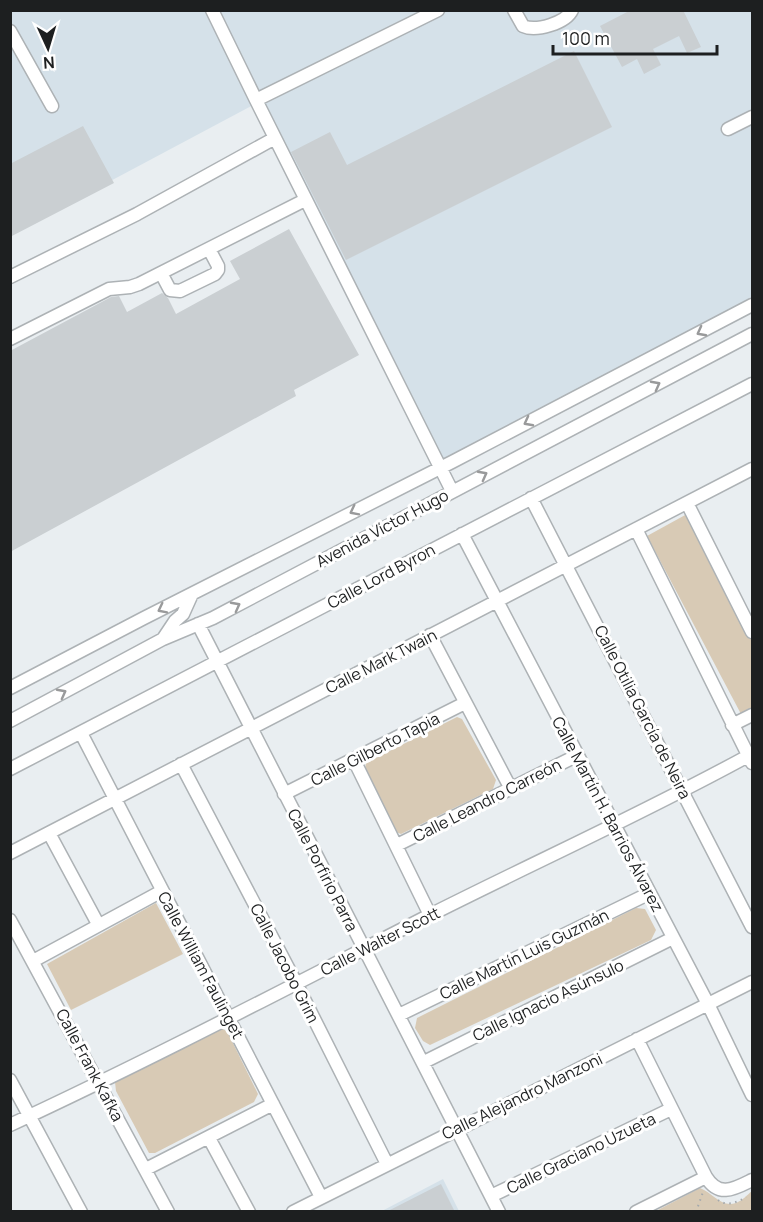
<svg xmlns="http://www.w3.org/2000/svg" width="763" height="1222" font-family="Manrope,sans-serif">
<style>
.built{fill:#d5e1e9}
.green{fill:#d8cab5}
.building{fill:#cacfd2}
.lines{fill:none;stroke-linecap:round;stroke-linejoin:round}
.minor-casing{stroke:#adb2b5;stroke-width:15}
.path{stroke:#a5a9ac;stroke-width:2;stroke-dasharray:1.5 4.5;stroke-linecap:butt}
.minor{stroke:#fff;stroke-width:12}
.oneway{stroke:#999a9b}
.labels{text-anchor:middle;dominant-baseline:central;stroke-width:6;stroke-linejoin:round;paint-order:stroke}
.street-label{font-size:16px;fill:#1d1f20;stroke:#fff}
</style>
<rect width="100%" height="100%" fill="#e9eef1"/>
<!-- built -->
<path class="built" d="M11,11h741v295l-306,162 -187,-366 -248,132z
M443,1179l16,32 -79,1z"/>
<!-- green -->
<path class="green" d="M687,514l65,126v69l-11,5 -94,-178z
M457,717l5,2 34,61 -3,9 -92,45 -5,-2 -31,-63 1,-6z
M156,903l27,51 -112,56 -24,-46z
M636,908l9,1 11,21 -5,10 -221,105 -7,-4 -8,-13 2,-10z
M220,1028l7,3 31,63 -4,8 -99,51h-6l-33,-62 -1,-9z
M700,1188c13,5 21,20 36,15 7,-3 11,-8 16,-12v20h-96z"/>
<!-- building -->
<path class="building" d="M631,10h52l18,37 -14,6 -8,-17 -26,13 8,16 -17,9 -7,-15 -15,8 -22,-41z
M574,51l38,76 -266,133 -55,-108 39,-20 17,33z
M83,126l31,57 -104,54v-73z
M289,229l70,126 -65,35 2,6 -286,156v-201l101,-54 8,-1 8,16 35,-19 6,5 8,16 64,-35 -10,-18z
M441,1184l14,28h-69z"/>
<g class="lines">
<defs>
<path id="minor" d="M212,10l44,90
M438,10l-182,90 196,391
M514,10l9,16c13,6 43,-3 49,-16
M10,31l42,75
M728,129l24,-12
M161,273l9,17 10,1 35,-17 3,-4v-4l-9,-17
M10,277l127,-63 138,-76
M10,339l99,-50 21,-2 9,-3 166,-84
M531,498l221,429
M687,503l65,129
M636,529l116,234
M462,534l246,470 44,91
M198,624l301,588
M430,635l81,154
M163,639l12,-18 8,-7 9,-20
M10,688l134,-70 308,-156 300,-157
M10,721l153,-82 50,-21 539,-284
M732,725l20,-10
M81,733l240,464
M354,760l76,155
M181,764l115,219 91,181
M10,769l742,-385
M284,794l181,-91
M49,833l49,91
M397,845l181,-90
M10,853l742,-384
M10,920l158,292
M33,961l129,-70
M399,1015l251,-122
M637,1039l69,138
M424,1062l249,-124
M10,1080l71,132
M10,1125c142,-66 279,-138 418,-209 107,-54 216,-103 320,-160
M209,1138l40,74
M146,1169l127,-65
M491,1196l180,-87
M293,1212l459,-230
M636,1212l70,-35c13,21 28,12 46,3"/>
</defs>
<!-- minor casing -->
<use href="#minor" class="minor-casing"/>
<!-- path -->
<path class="path" d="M718,1200c9,7 20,2 28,-3
M696,1212l7,-20"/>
<!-- minor -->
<use href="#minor" class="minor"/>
</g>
<!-- one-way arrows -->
<defs><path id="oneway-chevron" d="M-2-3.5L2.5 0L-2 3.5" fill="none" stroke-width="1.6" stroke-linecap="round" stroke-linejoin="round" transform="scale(1.5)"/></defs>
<g class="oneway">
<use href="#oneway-chevron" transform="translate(701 332) rotate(152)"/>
<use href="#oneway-chevron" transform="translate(656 385) rotate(-28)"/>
<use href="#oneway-chevron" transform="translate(528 422) rotate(152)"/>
<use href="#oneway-chevron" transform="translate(483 475) rotate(-28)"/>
<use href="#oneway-chevron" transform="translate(354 511) rotate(153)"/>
<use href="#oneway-chevron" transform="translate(236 606) rotate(-28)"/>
<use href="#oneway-chevron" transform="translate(162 609) rotate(153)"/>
<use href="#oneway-chevron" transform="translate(62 693) rotate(-28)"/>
</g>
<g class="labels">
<!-- street labels -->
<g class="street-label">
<text transform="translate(382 528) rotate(-28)">Avenida Víctor Hugo</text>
<text transform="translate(381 576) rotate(-28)">Calle Lord Byron</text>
<text transform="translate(381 661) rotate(-27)">Calle Mark Twain</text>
<text transform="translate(643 712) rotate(63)">Calle Otilia García de Neira</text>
<text transform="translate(375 749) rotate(-27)">Calle Gilberto Tapia</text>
<text transform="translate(487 800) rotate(-27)">Calle Leandro Carreón</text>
<text transform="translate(608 814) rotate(62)">Calle Martín H. Barrios Álvarez</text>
<text transform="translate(323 870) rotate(63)">Calle Porfirio Parra</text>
<text transform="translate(380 941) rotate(-27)">Calle Walter Scott</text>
<text transform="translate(524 954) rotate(-26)">Calle Martín Luis Guzmán</text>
<text transform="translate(285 963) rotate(63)">Calle Jacobo Grim</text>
<text transform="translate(201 965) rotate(62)">Calle William Faulinget</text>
<text transform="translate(548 1000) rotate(-26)">Calle Ignacio Asúnsulo</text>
<text transform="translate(90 1065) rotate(62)">Calle Frank Kafka</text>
<text transform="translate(522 1096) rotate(-26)">Calle Alejandro Manzoni</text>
<text transform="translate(581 1153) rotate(-26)">Calle Graciano Uzueta</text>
</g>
</g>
<!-- border -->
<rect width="763" height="1222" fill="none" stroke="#1d1f20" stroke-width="24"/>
<!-- north arrow -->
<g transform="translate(48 48) rotate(176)" stroke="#ffffff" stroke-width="4.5" paint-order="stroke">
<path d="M0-4.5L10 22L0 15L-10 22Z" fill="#1d1f20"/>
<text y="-9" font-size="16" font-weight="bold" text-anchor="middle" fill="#1d1f20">N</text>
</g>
<!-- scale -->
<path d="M553 45v9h164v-9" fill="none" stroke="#1d1f20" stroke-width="3"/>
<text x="562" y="45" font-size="18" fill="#1d1f20" stroke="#ffffff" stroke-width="4.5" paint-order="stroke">100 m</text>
</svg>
